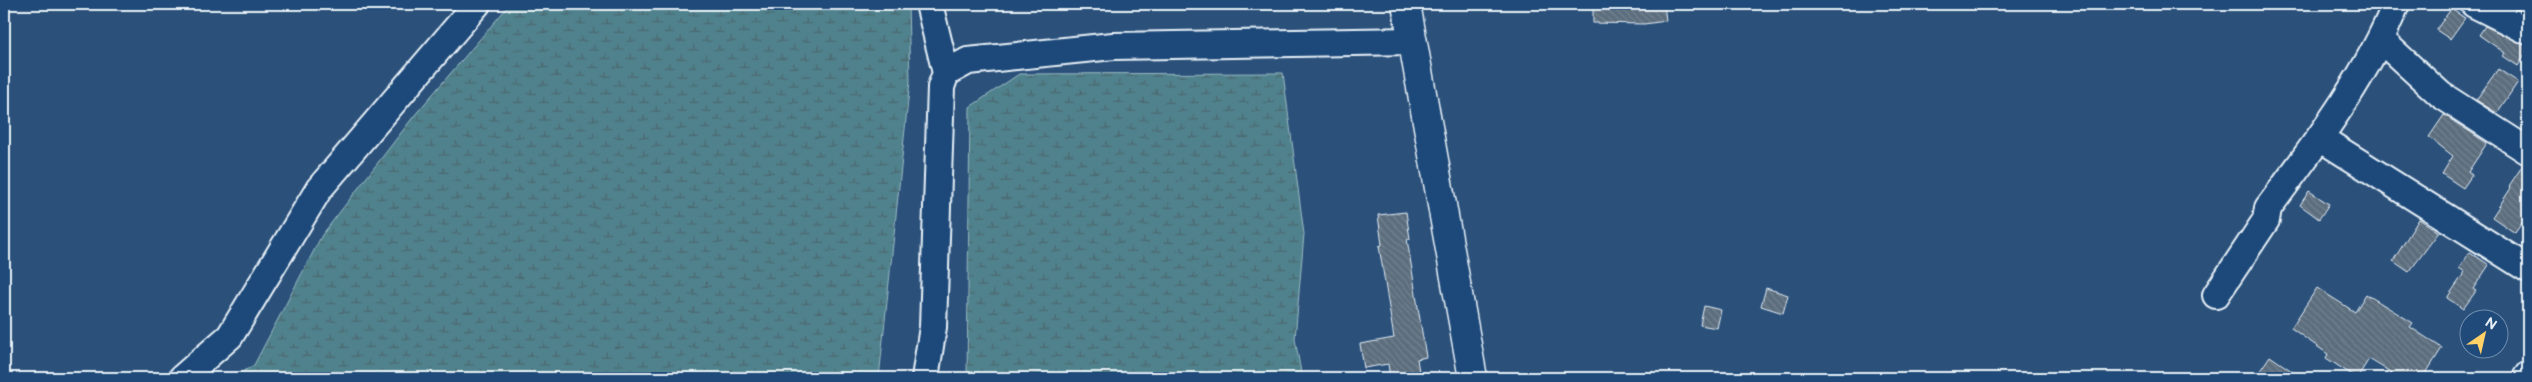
<svg xmlns="http://www.w3.org/2000/svg" width="2532" height="382" font-family="'Balsamiq Sans',sans-serif">
<style>
.wetland{fill:url(#wetland-marsh);stroke:#9cbac2}
.building{fill:url(#building-back-hatch);stroke:#e8f1f8}
.lines{fill:none;stroke-linecap:round;stroke-linejoin:round}
.minor-casing{stroke:#e8f1f8;stroke-width:30}
.major-casing{stroke:#e8f1f8;stroke-width:31}
.minor{stroke:#1f4a7a;stroke-width:26}
.major{stroke:#1f4a7a;stroke-width:28}
</style>
<defs>
<pattern id="wetland-marsh" width="20" height="14" patternUnits="userSpaceOnUse" patternTransform="scale(1.25)"><rect width="20" height="14" fill="#50828d"/><path d="M1 5h8M5 5V1M11 12h8M15 12V8" fill="none" stroke="#4c686f"/></pattern>
<pattern id="building-back-hatch" width="6" height="6" patternUnits="userSpaceOnUse" patternTransform="scale(1.25)"><rect width="6" height="6" fill="#5c6d7d"/><path d="M-1 5l2 2M0 0l6 6M5-1l2 2" fill="none" stroke="#738290"/></pattern>
</defs>
<rect width="100%" height="100%" fill="#2b517b"/>
<filter id="ink" filterUnits="userSpaceOnUse"><feTurbulence type="fractalNoise" baseFrequency=".02" numOctaves="2"/><feDisplacementMap in="SourceGraphic" scale="10" xChannelSelector="R" yChannelSelector="G"/><feConvolveMatrix kernelMatrix="1 2 1 2 8 2 1 2 1" color-interpolation-filters="sRGB"/></filter>
<g filter="url(#ink)">
<!-- wetland -->
<path class="wetland" d="M510,4h398l2,77 -31,297h-646l21,-13 68,-130 92,-119z
M1283,73l21,161 -9,105 7,39h-335l3,-271 49,-33z"/>
<!-- building -->
<path class="building" d="M1593,4h71l2,17 -22,3 -51,-1z
M2451,9l14,9 -15,21 -14,-9z
M2485,26l43,20v4l-10,16 -15,-10 2,-3 -26,-18z
M2498,69l20,13 -21,31 -21,-13z
M2444,115l43,28 -19,29 4,3 -9,13 -21,-14 11,-18 -24,-19z
M2523,165l5,1v48l-13,19 -23,-16 19,-29 -2,-2z
M2309,191l20,13 -10,15 -19,-14z
M1406,212l4,27h-3l19,118 -9,2 3,19h-30l-2,-14 -24,4 -4,-24 34,-6 -15,-92 3,-1 -4,-30z
M2419,219l20,13 -30,40 -16,-11z
M2470,252l19,13 -16,24 3,2 -13,18 -16,-11 18,-26 -6,-4z
M1766,288l22,7 -5,18 -22,-7z
M2317,288l38,24 11,-18 47,29 -3,4 32,21 -19,30h-23l-31,-19 -12,19 -31,-20 2,-4 -37,-26z
M1704,306l17,4 -4,18 -17,-3z
M2270,356l32,22h-47z"/>
<g class="lines">
<defs>
<path id="minor" d="M929,4l17,69
M2474,4l54,27
M2381,40l60,55 87,56
M2320,138l208,131
M2216,295l50,-75 2,-12c48,-65 98,-130 128,-204
M182,378l48,-42 89,-147 158,-185
M925,378l8,-51 8,-240 5,-14 22,-12 145,-15 300,-5
M2526,378l2,-3"/>
<path id="major" d="M1406,4l67,374"/>
</defs>
<!-- minor casing -->
<use href="#minor" class="minor-casing"/>
<!-- major casing -->
<use href="#major" class="major-casing"/>
<!-- minor -->
<use href="#minor" class="minor"/>
<!-- major -->
<use href="#major" class="major"/>
</g>
</g>
<!-- margin -->
<rect width="2532" height="382" fill="none" stroke="#1f4a7a" stroke-width="20"/>
<rect x="10" y="10" width="2512" height="362" fill="none" stroke="#e8f1f8" stroke-width="2" filter="url(#ink)"/>
<!-- north arrow -->
<g transform="translate(2484 334) rotate(34)"><circle r="24" fill="#1f4a7a" stroke="#6f8dac"/>
<path d="M0-4L9 19L0 12L-9 19Z" fill="#ffd166"/>
<text y="-8" font-size="14" font-weight="bold" text-anchor="middle" fill="#e8f1f8">N</text>
</g>
</svg>
